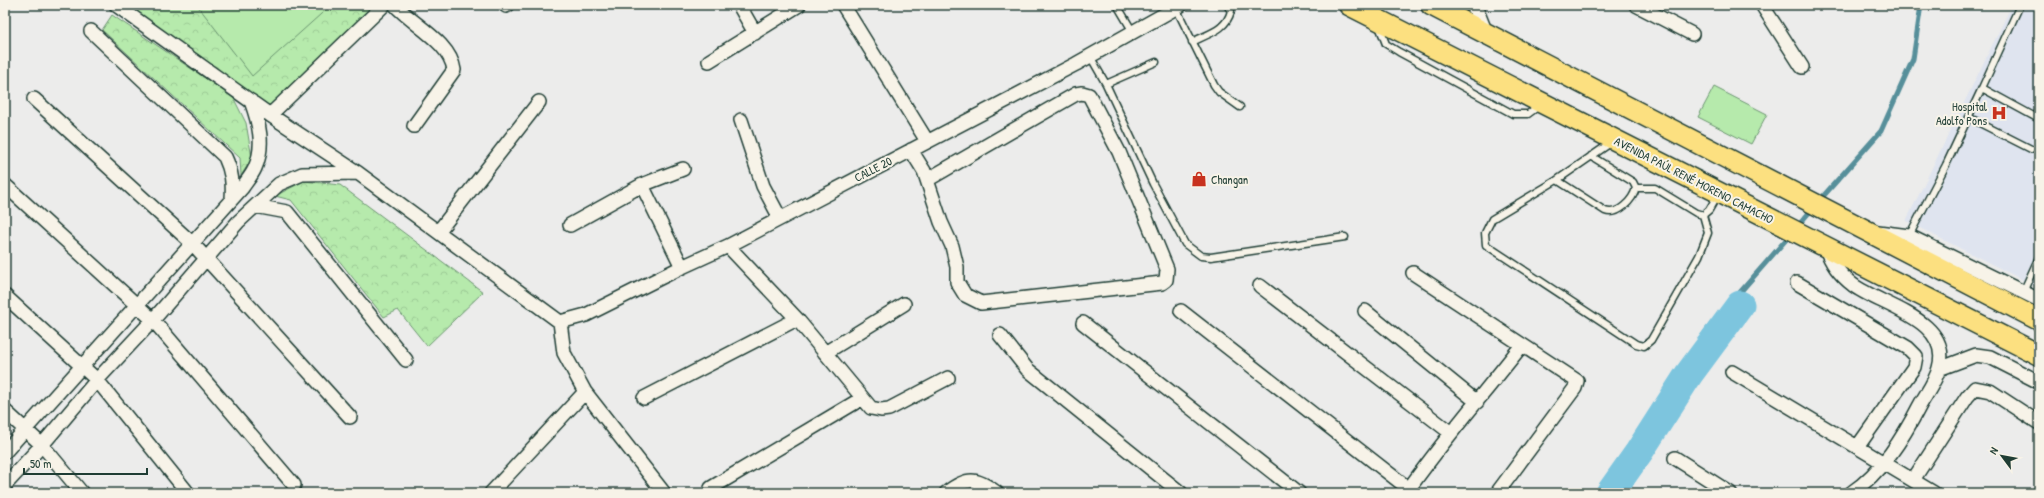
<svg xmlns="http://www.w3.org/2000/svg" width="2044" height="498" font-family="'Patrick Hand',sans-serif">
<style>
.built{fill:#dfe4ef}
.forest{fill:url(#forest-crowns);stroke:#6a9470}
.garden{fill:#b6eaac;stroke:#6a9470}
.lines{fill:none;stroke-linecap:round;stroke-linejoin:round}
.stream{stroke:#578f9a;stroke-width:5}
.river{stroke:#7dc5de;stroke-width:29}
.service-casing{stroke:#1f3d34;stroke-width:9}
.minor-casing{stroke:#1f3d34;stroke-width:16}
.primary-casing{stroke:#1f3d34;stroke-width:23}
.service{stroke:#f7f3e8;stroke-width:6}
.minor{stroke:#f7f3e8;stroke-width:13}
.primary{stroke:#fce080;stroke-width:20}
.labels{text-anchor:middle;dominant-baseline:central;stroke-width:4;stroke-linejoin:round;paint-order:stroke}
.poi-label{font-size:12px;fill:#1f3d34;stroke:#f7f3e8;text-anchor:end}
.street-label{font-size:12px;fill:#1f3d34;stroke:#f7f3e8}
</style>
<defs>
<pattern id="forest-crowns" width="20" height="18" patternUnits="userSpaceOnUse"><rect width="20" height="18" fill="#b6eaac"/><path d="M2 6a3 3 0 1 1 6 0M12 15a3 3 0 1 1 6 0" fill="none" stroke="#9cca95"/></pattern>
</defs>
<rect width="100%" height="100%" fill="#ececeb"/>
<filter id="ink" filterUnits="userSpaceOnUse"><feTurbulence type="fractalNoise" baseFrequency=".025" numOctaves="2"/><feDisplacementMap in="SourceGraphic" scale="8" xChannelSelector="R" yChannelSelector="G"/><feConvolveMatrix kernelMatrix="1 2 1 2 8 2 1 2 1" color-interpolation-filters="sRGB"/></filter>
<g filter="url(#ink)">
<!-- built -->
<path class="built" d="M2012,5h27v283l-133,-67z"/>
<!-- forest -->
<path class="forest" d="M126,5h251l-108,101z
M112,15l121,82 13,26 6,35 -11,18 -1,-18 -138,-128z
M304,181l36,4 143,107 -56,54 -29,-36 -14,7 -93,-117 -16,-4z"/>
<!-- garden -->
<path class="garden" d="M197,5h134l-79,71z
M1714,87l53,27 -16,30 -53,-27z"/>
<g class="lines">
<!-- stream -->
<path class="stream" d="M1818,202l63,-71 32,-72 8,-54
M1796,228l17,-20
M1599,493l108,-163 84,-96"/>
<!-- river -->
<path class="river" d="M1610,493l29,-41 50,-78 51,-69"/>
<defs>
<path id="service" d="M1117,5l16,27
M2020,5l-38,83 57,31
M1176,8l38,77 5,7 21,15
M1379,26l7,18 13,8 114,62h15l12,-9
M1192,42c18,-9 34,-12 39,-31l-4,-6
M1090,56l16,28 47,100 32,60 16,12 10,1 134,-20
M1106,84l50,-22
M1968,117l63,32
M1612,142l-55,38 -65,39 -7,14 1,12 150,99 8,2 7,-6 48,-84 9,-23 -5,-18
M1557,180l48,31c13,5 28,-11 31,-23l-3,-6 -42,-26
M1636,188h19l41,25 7,2 6,-5 8,-14
M1909,236l37,-71 36,-77
M2023,292l16,-35"/>
<path id="minor" d="M116,5l154,110 88,58 202,149 4,31 21,39 79,101
M395,5c18,20 55,37 59,65l-40,56
M739,5l16,28
M843,5l84,136
M1472,5l6,8 8,20
M1636,5l56,29
M1762,5l40,62
M506,6l2,-1
M91,31l134,126c7,15 8,26 7,42
M709,61l90,-56
M34,99l159,145 157,173
M270,115l114,-110
M741,120l22,66 17,32
M911,150l13,21 17,51 11,24 5,21v15l8,13 16,8 181,-20 4,-3 1,-11 -48,-117 -30,-57 -7,-2 -6,1 -149,86
M5,185l148,135 141,165
M642,185l40,82
M255,206l32,6 119,148
M570,225l72,-40 41,-16
M438,232l101,-130
M1878,232l31,4 130,64
M728,246l69,73 74,89 10,2 8,-1 59,-31
M1825,246c6,17 14,28 28,39 28,21 100,35 86,83 -3,13 -13,26 -19,37 -17,33 -38,67 -69,88
M1413,273l164,108 -2,7 -78,105
M1797,283l111,65 8,8 -2,11 -56,79
M1260,286l191,147
M5,296l92,84 91,113
M1181,311l228,178
M1365,311l112,91
M560,322l26,-7 96,-48 46,-21 348,-182 105,-59
M1083,323l216,170
M1000,335l27,34 154,124
M825,353l79,-49
M1939,369l37,-14 14,2 49,25
M1732,372l202,121
M644,398l153,-79
M5,411l37,34 40,48
M5,452l237,-264c4,-6 10,-13 13,-20 10,-23 4,-45 -4,-67
M1675,458l55,35
M1913,480l54,-83 8,-9 15,3 49,32
M5,485l37,-40 55,-65 56,-60 85,-98 41,-38 23,-10 56,-1
M711,488l150,-89
M491,493l94,-101
M946,493c21,-16 30,-16 51,0
M1406,493c36,-52 78,-99 116,-148"/>
<path id="primary" d="M1349,5l690,350
M1431,5l608,315"/>
</defs>
<!-- service casing -->
<use href="#service" class="service-casing"/>
<!-- minor casing -->
<use href="#minor" class="minor-casing"/>
<!-- primary casing -->
<use href="#primary" class="primary-casing"/>
<!-- service -->
<use href="#service" class="service"/>
<!-- minor -->
<use href="#minor" class="minor"/>
<!-- primary -->
<use href="#primary" class="primary"/>
</g>
</g>
<!-- icons -->
<defs>
<symbol id="hospital-bare" viewBox="-9 -9 18 18"><path d="M-5-5h3v3.5h4V-5h3V5h-3V1.5h-4V5h-3Z" fill="#c8321e" stroke="#f7f3e8" stroke-width="2.5" paint-order="stroke"/></symbol>
<symbol id="shop-bare" viewBox="-9 -9 18 18"><path d="M-5-2.5h2.3a2.7 3.5 0 0 1 5.4 0H5L5.5 6h-11ZM-1.5-2.5h3a1.5 2.3 0 0 0-3 0Z" fill="#c8321e" stroke="#f7f3e8" stroke-width="2.5" paint-order="stroke"/></symbol>
</defs>
<g fill-rule="evenodd">
<use href="#hospital-bare" x="1988" y="102" width="22" height="22"/>
<use href="#shop-bare" x="1188" y="168" width="22" height="22"/>
</g>
<g class="labels">
<!-- poi labels -->
<g class="poi-label">
<text x="1987" y="106">Hospital<tspan x="1987" dy="14">Adolfo Pons</tspan></text>
<text x="1211" y="179" text-anchor="start">Changan</text>
</g>
<!-- street labels -->
<g class="street-label">
<text transform="translate(873 169) rotate(-27)">CALLE 20</text>
<text transform="translate(1694 180) rotate(27)">AVENIDA PAÚL RENÉ MORENO CAMACHO</text>
</g>
</g>
<!-- margin -->
<rect width="2044" height="498" fill="none" stroke="#f7f3e8" stroke-width="20"/>
<rect x="10" y="10" width="2024" height="478" fill="none" stroke="#1f3d34" stroke-width="1.5" filter="url(#ink)"/>
<!-- north arrow -->
<g transform="translate(2002 456) rotate(302)" stroke="#f7f3e8" stroke-width="3" paint-order="stroke">
<path d="M0-3L7 15L0 10L-7 15Z" fill="#1f3d34"/>
<text y="-6" font-size="11" font-weight="bold" text-anchor="middle" fill="#1f3d34">N</text>
</g>
<!-- scale -->
<path d="M24 468v6h123v-6" fill="none" stroke="#1f3d34" stroke-width="2"/>
<text x="30" y="468" font-size="12" fill="#1f3d34" stroke="#f7f3e8" stroke-width="3" paint-order="stroke">50 m</text>
</svg>
